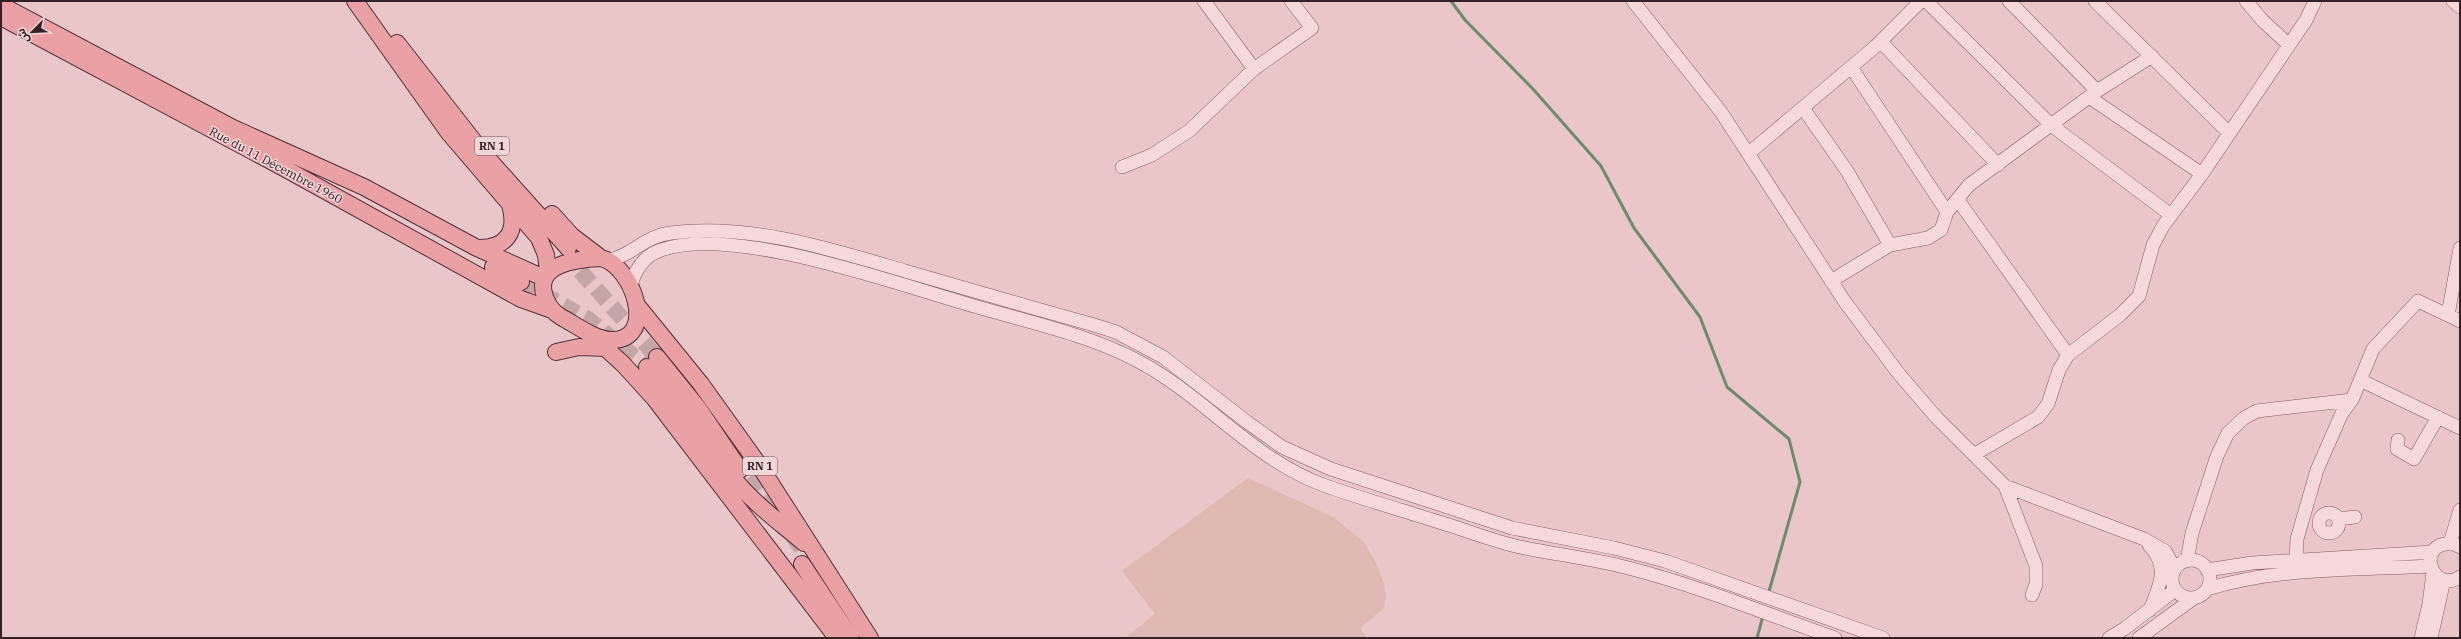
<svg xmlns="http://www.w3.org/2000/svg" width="2461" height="639" font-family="'IBM Plex Serif','Noto Sans Arabic',serif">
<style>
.farmland{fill:#dfb8b4}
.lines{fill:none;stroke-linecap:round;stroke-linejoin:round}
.stream{stroke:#6e8b6f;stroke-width:3}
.major-tunnel{stroke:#c6a5a7;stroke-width:16;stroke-dasharray:16 8;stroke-linecap:butt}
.minor-casing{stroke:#845d66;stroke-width:14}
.major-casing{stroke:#52313a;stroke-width:18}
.minor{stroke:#f6d8da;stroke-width:13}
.major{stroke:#eaa1a6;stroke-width:16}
.labels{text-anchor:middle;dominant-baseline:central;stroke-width:3;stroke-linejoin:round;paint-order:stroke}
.shield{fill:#f2d5d6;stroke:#6e565a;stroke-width:1}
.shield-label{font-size:11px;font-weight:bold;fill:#352025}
.street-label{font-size:12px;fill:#352025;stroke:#f2d5d6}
</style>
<rect width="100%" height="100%" fill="#eac6c8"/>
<!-- farmland -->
<path class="farmland" d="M1248,478l85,39 31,25 12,21 8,21 2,12 -2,12 -24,20 7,10h-242l30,-24 -33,-43z"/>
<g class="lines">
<!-- stream -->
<path class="stream" d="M1451,1l14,19 68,69 68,77 33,62 66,89 27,70 62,52 11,43 -32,113
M1757,638l6,-22"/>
<!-- major-tunnel -->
<path class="major-tunnel" d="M564,253l93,104
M521,282l67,37 59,48
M753,475l55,84"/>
<defs>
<path id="minor" d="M1204,1l50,68
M1633,1l88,111 124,190 54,72 37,43 69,69 139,53 21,12 10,18
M1926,1l125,124 120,90
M2009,1l88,90
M2095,1l134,132
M2246,1l17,20 26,24
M2453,1l7,6
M1881,42l117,123
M1851,67l96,145
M2089,97l113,77
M1803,108l44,63 43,74
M1749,153l127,-107 45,-45
M1122,167l30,-12 37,-24 65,-62 58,-41 -21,-27
M1958,200l110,155
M609,260c23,-4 35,-24 62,-27 79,-10 159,16 234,38 62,18 124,36 186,53l25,8 47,25 84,65 35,25 49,22 181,59 102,20 51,13 218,77
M1831,281l59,-36 38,-7 13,-8 6,-18 22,-27 128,-94 55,-35
M630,289c4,-18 13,-33 31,-39 72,-26 238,35 313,56 54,16 112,28 162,54 68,35 116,100 190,126 37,13 75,24 113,36 27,8 54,19 81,25 39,8 78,12 116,23 68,18 133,45 199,68
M2448,315l12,-67
M2360,380l100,48
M2398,440l-1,9 17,10 24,-42
M1975,454l63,-37 10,-13 11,-34 9,-15 52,-40 19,-19 14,-51 10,-19 39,-52 104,-154 9,-19
M2005,486l31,80v18l-4,11
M2319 523a10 10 0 1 1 20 0a10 10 0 1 1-20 0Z
M2338,519l17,-2
M2450,543l10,-33
M2149,545c21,23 11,39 1,65
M2460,547c-5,-3 -9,-5 -15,-3 -29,5 -10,50 15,33
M2296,560l1,-21 20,-69 25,-57 10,-13 21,-51 45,-48 42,20
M2172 579a19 19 0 1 1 38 0a19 19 0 1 1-38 0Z
M2187,561l5,-28 25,-77 11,-23 16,-15 13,-7 95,-11
M2207,570l45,-7 181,-11
M2207,589c72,-22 149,-19 223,-23
M2109,638l15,-9 51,-39
M2139,638l55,-40
M2421,638l8,-34 4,-32
M2431,638l13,-58"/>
<path id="major" d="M355,1l94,132 90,105 7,17 2,17
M1,5l232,123 131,59 113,61 67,30
M1,17l283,151 237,131 31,11
M397,43l86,110 85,95
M552,214l20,22 29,22
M477,248c29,1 41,-16 33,-43
M601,258c33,8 57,83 10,82 -17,-1 -35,-15 -50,-23 -8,-5 -13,-11 -16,-20 -12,-34 34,-38 56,-39z
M493,267l28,15
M636,304l65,80 58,81 111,173
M589,333l34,31 31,34 183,240
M556,352l23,-5 28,1
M657,357l41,51 42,62
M647,367c34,37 60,81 93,119 19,22 42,38 64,57
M802,564l49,74"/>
</defs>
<!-- minor casing -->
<use href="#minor" class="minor-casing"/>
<!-- major casing -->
<use href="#major" class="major-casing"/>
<!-- minor -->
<use href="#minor" class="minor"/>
<!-- major -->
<use href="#major" class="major"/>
</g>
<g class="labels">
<!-- shield labels -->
<g class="shield">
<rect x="475" y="137" width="34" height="18" rx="3"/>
<rect x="743" y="457" width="34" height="18" rx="3"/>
</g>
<g class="shield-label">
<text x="492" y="146">RN 1</text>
<text x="760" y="466">RN 1</text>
</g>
<!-- street labels -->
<g class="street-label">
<text transform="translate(276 165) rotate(28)">Rue du 11 Décembre 1960</text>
</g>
</g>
<!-- border -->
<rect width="2461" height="639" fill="none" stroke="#352025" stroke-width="4"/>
<!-- north arrow -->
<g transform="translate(32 32) rotate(246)" stroke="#f2d5d6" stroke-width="3" paint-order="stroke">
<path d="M0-3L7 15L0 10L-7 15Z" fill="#352025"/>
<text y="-6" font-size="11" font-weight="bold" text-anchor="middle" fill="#352025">ش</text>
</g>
</svg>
